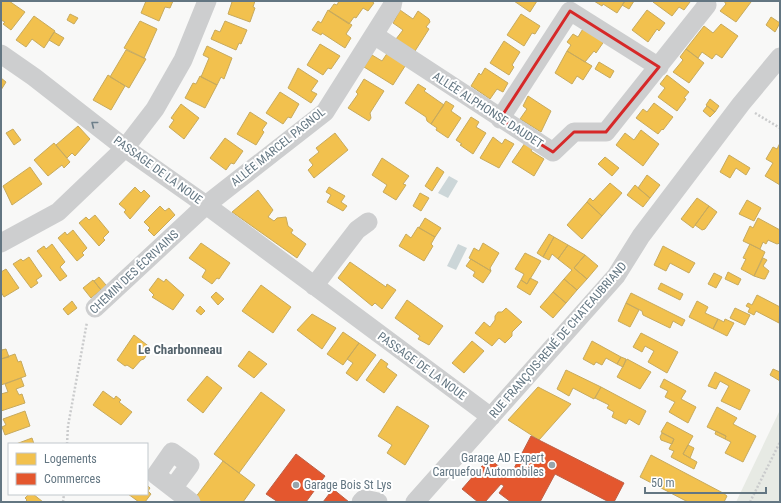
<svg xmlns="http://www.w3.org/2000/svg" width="781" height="503" font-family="'Roboto Condensed',sans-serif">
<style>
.green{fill:#e7eae4}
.water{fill:#ccd6d8}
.homes{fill:#f2c14e;stroke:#c7aa5e}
.shops{fill:#e4572e;stroke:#bd6047}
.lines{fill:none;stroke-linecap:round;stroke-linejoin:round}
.path{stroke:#cacbcc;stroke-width:2.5;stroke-dasharray:2 2;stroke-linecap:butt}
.minor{stroke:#cdcecf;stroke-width:19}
.oneway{stroke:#6e7f8a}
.marked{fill:none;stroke:#d62828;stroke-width:3;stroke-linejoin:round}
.poi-dot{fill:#97a4ab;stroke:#fff;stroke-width:1.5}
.labels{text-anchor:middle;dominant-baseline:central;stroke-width:4;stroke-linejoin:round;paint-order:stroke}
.street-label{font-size:12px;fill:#637682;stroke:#fff}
.poi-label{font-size:12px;fill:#637682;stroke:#fff;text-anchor:end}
.neighbourhood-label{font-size:13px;font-weight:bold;fill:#55646d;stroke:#fff}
</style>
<rect width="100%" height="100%" fill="#f8f8f7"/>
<!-- green -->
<path class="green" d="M780,410v92h-44l43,-90z"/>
<!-- water -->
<path class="water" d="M449,176l9,5 -10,17 -10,-5z
M458,244l9,4 -11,22 -9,-4z"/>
<!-- homes -->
<path class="homes" d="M1,1h8l16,11 -14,18 -8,-6 2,-2 -4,-2z
M146,1h27l-3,7 -5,-1 -6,14 -18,-8z
M229,1h26l-2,6 2,1 -5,14 -22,-8 4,-12z
M339,1h32l3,2 -6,8 -5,-3 -7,10 -2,-1 -5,7 -20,-13 5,-7 3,1z
M514,1h23l-7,11z
M594,1h31l-8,12 -14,-9 -1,2z
M625,1h9l-5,8 -7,-4z
M654,1h35l1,1 -6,8 -5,-3 -7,9 -19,-14z
M724,1h26l1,1 -15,20 -16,-11 6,-7z
M328,10l24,15 -6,9 5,4 -6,10 -23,-15 -1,2 -9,-5 6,-9 3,2z
M400,10l13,9 5,-8 11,8 1,3 -4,5 3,2 -14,22 -19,-12 7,-9 -10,-7z
M647,10l18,13 -6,8 -2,-2 -9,13 -16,-12z
M70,14l8,4 -4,6 -7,-4z
M521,14l19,12 -5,8 -3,-1 -8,13 -17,-11z
M34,16l21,15 -11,17 -12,-9 -6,8 -10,-7z
M771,17l9,6 -5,9 -9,-7z
M140,21l17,8 -13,29 -20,-10z
M225,21l22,9 -6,14 -2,-1 -3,7 -25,-11 4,-9 5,2z
M721,24l17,12 -16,22 -6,-4 -4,5 -10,-7 -4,6 -12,-9 18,-23 9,7z
M584,27l21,13 -9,13 -2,-2 -9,11 -18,-11 4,-6 -4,-3 6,-8 5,3z
M54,32l10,6 -5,8 -10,-6z
M504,41l16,11 -8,13 2,2 -5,8 -19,-12z
M320,44l20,12 -9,13 -3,-1 -5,7 -16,-10z
M207,46l25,12 -8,21 -3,-2 -4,8 -16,-8 8,-19 -6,-3z
M686,49l18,14 -15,20 -16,-11 10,-12 -3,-3z
M126,50l20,9 -17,29 -19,-11z
M567,51l25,15 -9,14 -6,-4 -5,8 -17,-11z
M388,52l19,11 -14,22 -29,-18 8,-12 10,6z
M599,62l15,9 -4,7 -15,-9z
M298,68l20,13 -7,10 6,3 -6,9 -23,-15z
M485,68l23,15 -5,9 -6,-3 -7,10 -19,-13 8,-13 2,2z
M108,75l17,11 -14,24 -18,-10z
M667,75l22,17 -5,6 2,1 -9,12 -19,-14 7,-9 -5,-4z
M200,76l17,9 -12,23 -20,-10 8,-15 3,1z
M1,78l5,4 -5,8z
M364,79l20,12 -14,22 1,5 -2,3 -21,-13 10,-14 -2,-2z
M418,84l8,5 -2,2 20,14 -13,19 -4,-3 -1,-4 -21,-14z
M280,92l19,12 -8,14 -3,-1 -5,7 -17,-11z
M528,96l23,15 -10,21 -21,-13 7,-10 -4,-3z
M710,99l9,7 -4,6 -9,-7z
M446,101l8,5 -3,5 10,7 -13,20 -12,-8 1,-2 -6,-4z
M654,103l19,14 -10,13 -1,-1 -4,5 -22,-16 7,-9 4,3z
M181,104l18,14 -15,21 -15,-12 5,-7 -3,-2z
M707,106l8,6 -5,5 -7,-6z
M250,112l17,11 -5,7 2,2 -8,13 -19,-11z
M471,117l8,5 -3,5 10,6 -13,21 -13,-9 2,-1 -6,-4z
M78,126l12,13 -15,17 -3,-3 -5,5 -11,-13z
M13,129l8,11 -7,5 -8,-12z
M641,130l18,14 -16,22 -27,-21 9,-12 9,7z
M335,133l13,17 -34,28 -6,-8 5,-5 -4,-5 10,-8 -3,-4z
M493,137l9,7 3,-5 9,5 -15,24 -19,-10z
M225,138l18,13 -9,13 -3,-1 -5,7 -16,-12z
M54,143l16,19 -6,6 -2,-3 -14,11 -14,-16z
M525,143l8,5 -2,3 13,8 -10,17 -22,-14z
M780,143v42l-15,-9 8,-13 -7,-4 7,-12 4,2z
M729,155l21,13 -4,7 -10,-7 -6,10 -10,-6z
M605,157l14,11 -7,8 -14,-12z
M382,158l27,18 -6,8 3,1 -10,15 -13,-8 4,-7 -15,-10z
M30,167l12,17 -30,21 -9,-19z
M437,167l7,5 -12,19 -7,-5z
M647,175l13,10 -10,13 -12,-10z
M610,183l12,10 -20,23 -15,-14 3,-4 3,3z
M635,185l15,13 -7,9 -16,-12z
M135,187l6,6 3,-3 6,6 -20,23 -6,-7 2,-2 -7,-6z
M329,187l16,9 -4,6 6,4 -4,5 -16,-9 4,-7 -5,-3z
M258,190l15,20 -5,7 6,4 3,-3 9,-1 2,9 5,4 -2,3 15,11 -9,14 -65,-46z
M420,193l9,5 -8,13 -8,-5z
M697,198l12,8 -16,22 -12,-9z
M747,200l14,8 -7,13 -15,-7z
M587,202l15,14 -20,23 -15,-14z
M160,206l5,5 4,-3 6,7 -21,21 -6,-6 2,-2 -6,-6z
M709,206l8,6 -12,17 -3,1 -7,-5z
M95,215l14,17 -6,6 2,2 -6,6 -20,-23 7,-6 3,3z
M425,218l16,10 -6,9 -16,-9z
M758,218l22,12v13l-3,1 -9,-4 -2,4 -3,-2 -3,7 -17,-8 7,-15 3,2z
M418,227l17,10 -4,7 2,2 -9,15 -25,-15 7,-12 5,4z
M73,230l14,18 -5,5 2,2 -7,6 -19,-23 7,-6 2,3z
M549,234l5,3 -11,20 -6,-4z
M554,237l14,8 -10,14 -6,-5 -3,6 -6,-3z
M201,243l29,20 -11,16 -2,-1 -5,6 -10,-7 4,-7 -17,-12z
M483,243l16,10 -9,15 1,3 -22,-13 5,-10 5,3z
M52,244l13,18 -5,5 7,9 -7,5 -23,-30 7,-5 2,3z
M750,244l15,8 -11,24 -13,-7 5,-10 -3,-1z
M568,245l17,10 -11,13 13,11 -10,11 -13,-11 8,-9 -14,-11z
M663,246l32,17 -6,10 -19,-10 -4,8 -12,-6z
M525,253l16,8 -14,23 -6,-4 3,-6 -9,-5z
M585,255l13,11 -11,13 -13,-11z
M29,257l13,19 -6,4 2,3 -7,5 -18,-24 8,-5 2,2z
M763,258l4,2 -4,6 6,5 -4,8h-2l-9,-3z
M471,259l20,12 -8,12 -10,-7 2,-4 -9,-6z
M350,262l36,25 1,-3 9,6 -14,19 -7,-6 -3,3 -34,-28z
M6,269l13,19 -15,9 -3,-5v-20z
M728,272l13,7 -3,6 -13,-6z
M714,273l8,4 -6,11 -8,-4z
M99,277l7,8 -5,5 -7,-9z
M158,278l6,4 2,-3 18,16 -11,15 -21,-13 2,-2 -5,-5z
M530,278l8,4 -8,13 -13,-8 4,-7 6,4z
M564,279l13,11 -11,13 -13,-11z
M93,280l8,10 -10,8 -8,-10z
M661,283l22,11 -3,6 -22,-11z
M261,285l30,22 -18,26 -31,-22z
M216,292l8,7 -6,6 -7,-8z
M553,292l13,11 -13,15 -13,-11z
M631,293l54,27 -3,6 -9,-5 -3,7 -27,-13 -1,-4 -16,-8z
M757,295l23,12 -1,16 -23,-12 -2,4 -6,-3 2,-4 -4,-2 2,-3 4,2z
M407,300l36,26 -14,19 -11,-6 2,-3 -25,-18z
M72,301l5,7 -9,7 -5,-6z
M697,301l11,6 -3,6 13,6 -5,10 -24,-12z
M626,303l13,7 -9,17 -12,-6z
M200,306l5,5 -4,4 -5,-4z
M506,308l16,14 -10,10v4l-7,7 -6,-5 -7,8 -17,-13 9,-11 6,5 5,-7v-4l3,-4h4z
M735,308l15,7 -5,10 -15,-7z
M312,314l24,14 -14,21 -25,-19z
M718,319l6,3 1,-3 9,4 -7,13 -14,-7z
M343,332l16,11 -16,22 -16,-11z
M641,333l37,19 -11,21 -19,-11 6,-11 -9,-5 -3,6 -9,-5z
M134,335l17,13 -7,11 -3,1 -8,9 -6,-4 -2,1 -8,-6z
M472,341l12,10 -20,22 -12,-10z
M592,341l29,16 -4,7 -11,-6 -4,7 -6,-3 -2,3 -11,-6z
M359,343l17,12 -19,26 -11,-8 7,-10 -6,-4z
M1,347l1,3 4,-1 3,8 -8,2z
M249,351l18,13 -13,14 -16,-12z
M15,354l3,8 3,-1 5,15 -25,9v-26z
M621,357l5,2 -3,8 -6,-3z
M381,359l7,5 -2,3 11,8 -13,18 -18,-13z
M627,359l24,13 -11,17 -23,-12z
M773,369l7,3v9l-10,-6z
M566,370l35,17 -7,12 -21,-11 -4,8 -12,-7z
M715,372l35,18 -10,20 -19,-9 8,-15 -9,-5 -4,8 -8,-3z
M207,376l15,12 -19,25 -16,-13z
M21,378l3,8 -8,3 3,6 3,-1 3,9 -24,8v-17l7,-2 -3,-8z
M664,379l22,12 -5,8 15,8 -8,16 -19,-11 6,-10 -10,-5 3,-6 -8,-4z
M538,387l33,17 -32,36 -31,-20z
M601,387l45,24 -7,14 -10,-6 -3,5 -14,-7 2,-5 -7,-4 2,-3 -14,-7z
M103,391l11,8 2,-3 5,4 -2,2 13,10 -11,13 -28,-20z
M261,392l24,18 -46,63 -25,-19z
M397,406l32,20 -24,39 -18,-12 5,-8 -14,-9z
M717,407l20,11 -4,6 23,12 -13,26 -18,-9 6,-11 -6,-3 1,-3 -19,-9z
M25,411l5,15 -25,9 -3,-8 4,-2 -3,-6z
M667,422l26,14 -10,18 14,8 -3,7 -23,-12 3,-6 -5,-2 5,-10 -13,-7z
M716,431l10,5 -1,3 -10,-5z
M662,433l12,6 -2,5 -11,-4 -1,-3z
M32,438l2,6h-18z
M688,445l6,3 -4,10 -7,-4z
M651,455l72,38 4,3 -3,6h-36l-48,-25z
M223,461l32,24 -12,17h-42l-6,-4z
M147,485l3,3 -2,3 3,3 -6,8h-6l-11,-8h19z
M29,494h4l10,8h-18l2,-2 -2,-2z"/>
<!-- shops -->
<path class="shops" d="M531,436l93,47 -10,19h-5l-54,-28 -15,28h-29l-12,-9 5,-7 -3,-2 -16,18h-7l-16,-13 27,-31 21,18z
M296,454l29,22 -19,26h-28l-12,-8z
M333,489l16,13h-26z"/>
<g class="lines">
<!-- path -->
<path class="path" d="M755,113l25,15
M67,444l1,-18 19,-104
M63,502l1,-8
M750,502l30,-60"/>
<!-- minor -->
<path class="minor" d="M374,35l179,117 21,-20h32l101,-127 -1,-4
M1,54l33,23 91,71 81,57 285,212
M500,119l70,-108 89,56
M1,243l57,-31 67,-64 30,-39 28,-49 24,-59
M314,286l43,-56 11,-8
M95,308l111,-103 119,-93 67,-106 1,-5
M173,488l17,-23 -18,-13 -16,23 35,27
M361,502l3,-3 14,3
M415,502l201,-226 25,-40 100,-132 39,-47"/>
</g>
<!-- one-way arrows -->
<defs><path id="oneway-chevron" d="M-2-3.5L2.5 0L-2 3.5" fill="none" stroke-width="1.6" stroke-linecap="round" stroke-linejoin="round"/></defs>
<use class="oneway" href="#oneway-chevron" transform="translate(94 124) rotate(-142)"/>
<!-- marked area -->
<path class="marked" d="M570,11l89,56 -53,65h-32l-21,20 -53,-33z"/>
<!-- markers -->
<g class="poi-dot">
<circle cx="552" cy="465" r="4"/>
<circle cx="296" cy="485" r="4"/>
</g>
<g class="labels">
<!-- street labels -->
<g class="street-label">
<text transform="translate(488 110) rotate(33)">ALLÉE ALPHONSE DAUDET</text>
<text transform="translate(278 147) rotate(-39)">ALLÉE MARCEL PAGNOL</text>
<text transform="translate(158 170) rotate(36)">PASSAGE DE LA NOUE</text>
<text transform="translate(134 272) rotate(-43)">CHEMIN DES ÉCRIVAINS</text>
<text transform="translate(558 340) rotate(-49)">RUE FRANÇOIS-RENÉ DE CHATEAUBRIAND</text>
<text transform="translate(422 366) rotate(36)">PASSAGE DE LA NOUE</text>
</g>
<!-- poi labels -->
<g class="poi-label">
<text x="544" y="458">Garage AD Expert<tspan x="544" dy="14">Carquefou Automobiles</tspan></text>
<text x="304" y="485" text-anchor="start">Garage Bois St Lys</text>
</g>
<!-- neighbourhood labels -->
<g class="neighbourhood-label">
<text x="180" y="349">Le Charbonneau</text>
</g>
</g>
<!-- border -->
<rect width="781" height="503" fill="none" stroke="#637682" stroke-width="4"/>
<!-- legend -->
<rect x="8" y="443" width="140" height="52" fill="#ffffff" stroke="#c1c8cd"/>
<rect x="16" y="453" width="20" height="12" fill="#f2c14e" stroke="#c1c8cd"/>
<text x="44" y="463" font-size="12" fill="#637682">Logements</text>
<rect x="16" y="473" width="20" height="12" fill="#e4572e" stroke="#c1c8cd"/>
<text x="44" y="483" font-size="12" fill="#637682">Commerces</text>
<!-- scale -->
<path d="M645 487v6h121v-6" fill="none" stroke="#637682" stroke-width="2"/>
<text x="651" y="487" font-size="12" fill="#637682" stroke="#ffffff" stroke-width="3" paint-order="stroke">50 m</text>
</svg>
